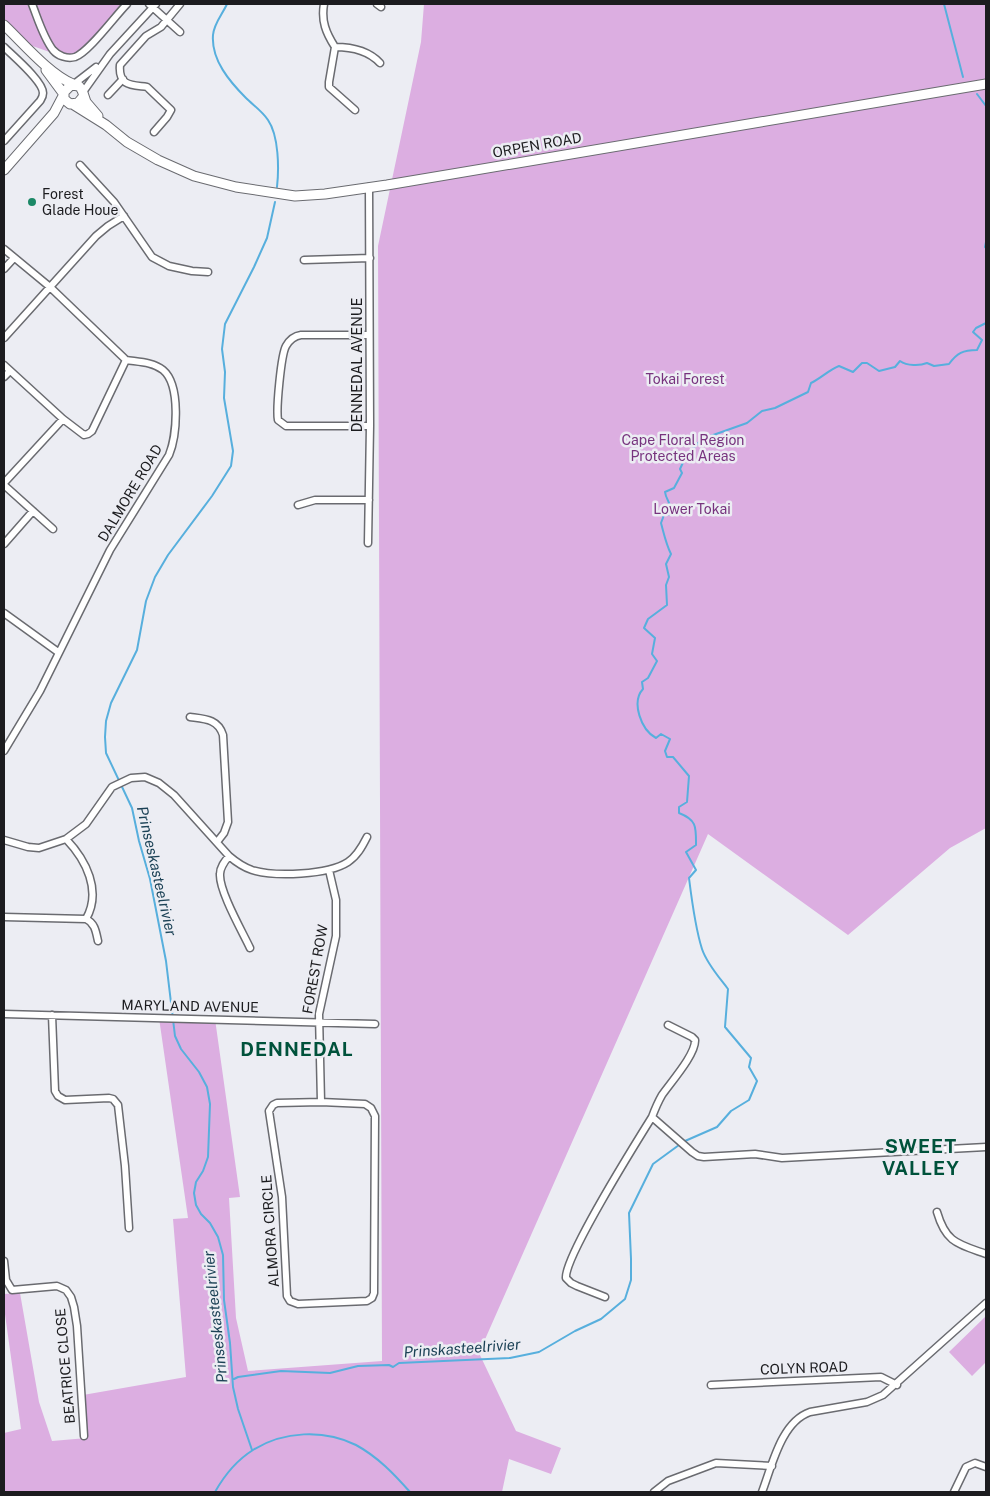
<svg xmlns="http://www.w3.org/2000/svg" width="990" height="1496" font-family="'Public Sans',sans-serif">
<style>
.green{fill:#dcaee1}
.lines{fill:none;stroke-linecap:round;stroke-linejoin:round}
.stream{stroke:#57afdd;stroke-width:2}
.street-casing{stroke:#6a6b70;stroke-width:9}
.secondary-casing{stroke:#6a6b70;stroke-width:11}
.street{stroke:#fff;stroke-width:6}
.secondary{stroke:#fff;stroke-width:9}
.poi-dot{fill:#1b8866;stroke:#ecedf3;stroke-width:2}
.labels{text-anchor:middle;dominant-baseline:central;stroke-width:5;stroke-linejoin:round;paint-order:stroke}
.street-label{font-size:14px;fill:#1c1c1f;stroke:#ecedf3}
.poi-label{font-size:14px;fill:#1c1c1f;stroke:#ecedf3;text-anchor:start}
.park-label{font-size:14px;fill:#77337e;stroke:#ecedf3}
.water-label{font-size:15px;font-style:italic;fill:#1c4256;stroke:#ecedf3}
.district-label{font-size:19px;font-weight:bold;letter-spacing:1px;fill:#00523b;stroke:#ecedf3}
</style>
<rect width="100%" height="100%" fill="#ecedf3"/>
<!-- green -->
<path class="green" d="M4,4h124l-53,53h-11l-43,-15 -17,-18z
M424,4h562v824l-36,20 -102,87 -140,-101 -229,519 37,78 45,17 -10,26 -42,-15 -7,33h-498v-59l17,-4 -17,-122v-13l16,-1 19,109 13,39 35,-3 -4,-43 103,-18 -13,-158 15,-1 -29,-200 56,1 25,178 -11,1 7,120 12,53 134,-10 -4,-1115 43,-204z
M986,1316v46l-14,14 -23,-24z"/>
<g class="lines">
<!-- stream -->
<path class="stream" d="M227,4c-5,11 -13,19 -14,31 -2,25 17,47 33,63 7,7 16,13 22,22 11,16 11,49 9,67
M944,4l19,73
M977,94l9,12
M986,242l-1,5 1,1
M685,1141l32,-14 14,-16 18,-11 8,-19 -8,-14 2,-9 -26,-31 3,-38c-9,-12 -21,-25 -26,-40 -7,-22 -10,-47 -13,-71l7,-8 -10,-18 10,-7c0,-18 1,-25 -17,-32v-6l8,-5 2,-26 -16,-19h-6l-2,-6 5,-12 -9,-5 -5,4c-15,-8 -25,-36 -13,-49l-1,-7 6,-4 9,-17 -5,-7 3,-16 -11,-10 4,-9 19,-14 -1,-20 3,-8 -3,-13 5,-10c-5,-10 -7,-20 -10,-31l3,-8 7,-1c2,-9 -5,-13 -6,-22l9,-4 8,-15 -2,-4 6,-13 16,-17 45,-16 15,-12 13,-3 33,-16 3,-9c10,-5 18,-13 28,-17l14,6 9,-9h5l12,8 16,-4 5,-6c7,5 20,5 27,2l7,3 15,-2c8,-11 14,-14 28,-14l5,-10 -9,-8 3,-4 10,-5
M234,1379l4,-2 43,-6 49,2 28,-7 31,-1 4,2 6,-4 111,-5 29,-6 36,-21 26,-12 24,-20 6,-19v-21l-2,-46 24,-49 26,-19
M252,1450l-14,-41 -5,-22 -3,-44 -6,-43 -1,-45 -5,-18 -8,-14 -9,-9 -5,-9 -2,-12 2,-11 7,-11 5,-14 2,-53 -3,-17 -8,-15 -18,-23 -6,-13 -9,-75 -16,-82 -11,-38 -7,-33 -26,-55 -1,-16 1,-16 5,-18 26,-53 9,-49 9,-24 13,-22 44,-59 19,-30 2,-15 -9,-53 1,-26 -3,-23 3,-25 29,-57 13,-29 8,-36
M215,1492c9,-16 22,-32 38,-42 30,-19 71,-21 103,-5 22,12 38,29 54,47"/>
<defs>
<path id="street" d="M32,4c6,15 11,33 21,46 5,6 14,9 22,7 14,-5 40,-41 52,-53
M149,4l31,28
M324,4c-3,17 2,29 11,43l-6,35v5l26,23
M377,4l4,3
M4,47c9,9 39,34 39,46 0,4 -1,5 -3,8l-36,40
M335,47c17,0 33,3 45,16
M74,84l22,-17
M83,92l27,-38 46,-50
M108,95l15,-16
M154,132l13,-15 4,-7 -24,-23c-14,-2 -29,0 -27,-22l26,-29 15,-9 19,-23
M80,165l34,37 38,55 17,9 23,5 16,1
M4,249l46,38 74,71 2,2c13,2 27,2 37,10 18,15 14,66 6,85l-59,95 -70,141 -36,60
M304,260l66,-2
M4,269l10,-11
M369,335h-68c-7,1 -11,4 -15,11 -5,9 -10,63 -8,74l8,6h84
M4,338l92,-102 12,-10 16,-10
M4,365l59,54 21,16 4,-1 4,-3 34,-71
M4,377l6,-6
M4,483l59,-64
M4,485l49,44
M298,505l17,-5h54
M368,543l2,-117 -1,-239
M4,544l29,-33
M4,613l54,39
M190,717c15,2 28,2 33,18l5,87 -4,11 -7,9
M66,839c20,21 36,52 20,80
M4,840l24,7 11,1 27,-9 20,-15 26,-37 19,-9 14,-1 14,6 15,12 55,61c7,6 14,11 23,14 23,7 76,5 96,-8 9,-6 14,-15 19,-25
M229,856c-4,5 -9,11 -9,18 -1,17 22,57 30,74
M4,917l82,2c9,4 10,13 12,22
M4,1014l371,10
M52,1015l3,76 3,5 7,4 44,-2 4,1 5,6 7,61 4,62
M321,1102l44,2 6,4 4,8 -1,177 -2,5 -5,3 -69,3 -8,-3 -3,-5 -5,-99 -13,-86 4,-6 4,-2z
M321,1102l-2,-88 17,-78v-36l-7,-30
M652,1117l40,35 6,4 6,1 51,-3 27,4 204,-11
M937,1212c9,31 21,32 49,42
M4,1261l2,19 6,10 45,-4 9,4 5,7 3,10 3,19 7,110
M605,1297l-28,-11 -6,-3 -5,-5c-2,-20 71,-137 86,-161 3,-8 6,-15 10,-22 9,-13 34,-41 33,-55l-3,-3 -24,-12
M711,1385l170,-8 16,8
M654,1492l14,-11 48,-18 56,3
M762,1492c10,-26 19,-70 48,-80l57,-10 16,-7 103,-92
M954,1492l12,-25 9,-4 11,4"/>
<path id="secondary" d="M4,25c18,17 46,50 69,59
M46,70l17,23
M83,97l-5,6 -8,1 -6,-5v-7l7,-7 8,1 3,4 4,12 12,14
M74,105l32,20 21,17 31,18 36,16 42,11 59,9 30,-2 62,-9 599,-101
M4,170l50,-57 9,-17"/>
</defs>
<!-- street casing -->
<use href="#street" class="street-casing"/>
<!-- secondary casing -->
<use href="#secondary" class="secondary-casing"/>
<!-- street -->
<use href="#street" class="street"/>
<!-- secondary -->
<use href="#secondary" class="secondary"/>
</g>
<!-- markers -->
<circle class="poi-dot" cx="32" cy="202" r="5"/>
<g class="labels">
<!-- street labels -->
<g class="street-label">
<text transform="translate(537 145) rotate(-10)">ORPEN ROAD</text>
<text transform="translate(357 365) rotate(-90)">DENNEDAL AVENUE</text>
<text transform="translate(130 493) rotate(-59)">DALMORE ROAD</text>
<text transform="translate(315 969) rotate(-80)">FOREST ROW</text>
<text transform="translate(190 1006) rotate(1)">MARYLAND AVENUE</text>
<text transform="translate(270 1231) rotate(-94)">ALMORA CIRCLE</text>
<text transform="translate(65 1366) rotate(-95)">BEATRICE CLOSE</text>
<text transform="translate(804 1368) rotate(-2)">COLYN ROAD</text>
</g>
<!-- poi labels -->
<g class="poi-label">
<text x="42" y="194">Forest<tspan x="42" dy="16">Glade Houe</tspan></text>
</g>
<!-- park labels -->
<g class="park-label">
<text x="685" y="379">Tokai Forest</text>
<text x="683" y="440">Cape Floral Region<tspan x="683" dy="16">Protected Areas</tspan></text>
<text x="692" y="509">Lower Tokai</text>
</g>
<!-- water labels -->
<g class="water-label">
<text transform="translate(157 871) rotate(77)">Prinseskasteelrivier</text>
<text transform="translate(215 1317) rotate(-96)">Prinseskasteelrivier</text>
<text transform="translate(462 1348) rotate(-4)">Prinskasteelrivier</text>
</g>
<!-- district labels -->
<g class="district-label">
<text x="297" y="1049">DENNEDAL</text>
<text x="921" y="1146">SWEET<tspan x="921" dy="22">VALLEY</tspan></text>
</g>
</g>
<!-- border -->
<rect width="990" height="1496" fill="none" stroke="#1c1c1f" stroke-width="10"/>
</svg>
